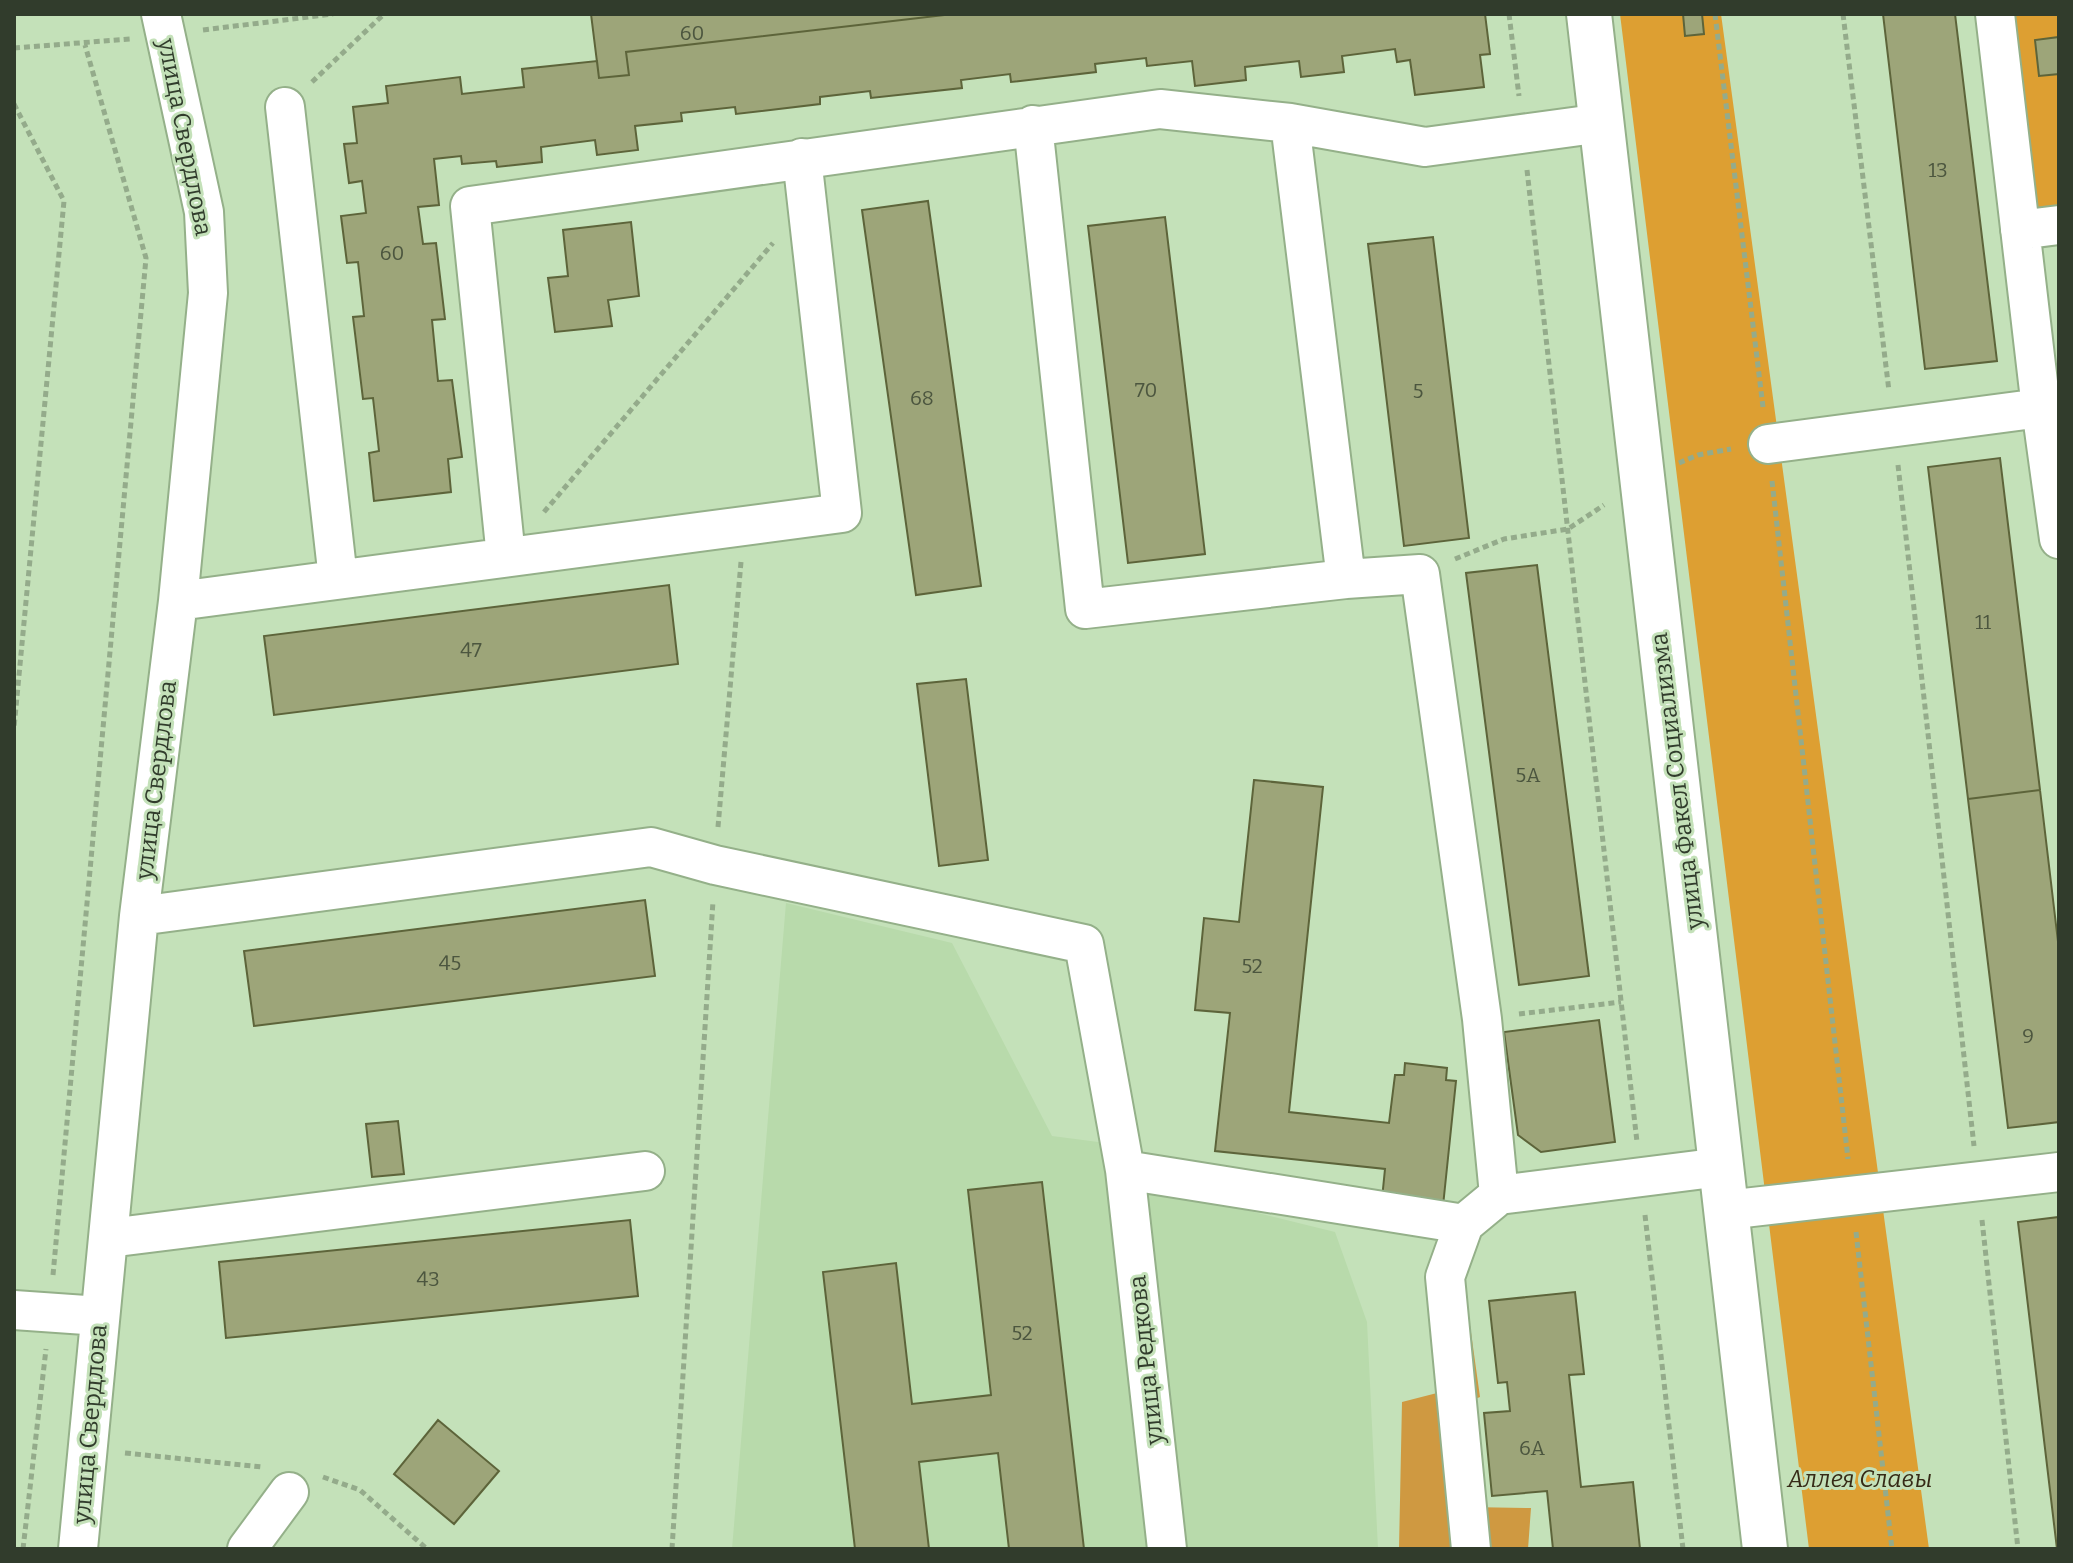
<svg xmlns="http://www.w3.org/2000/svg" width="2073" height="1563" font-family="Bitter,serif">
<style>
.built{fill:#b8daab}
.green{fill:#dd9f32}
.forest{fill:#cf9941}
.building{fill:#9da579;stroke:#5d643a;stroke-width:2}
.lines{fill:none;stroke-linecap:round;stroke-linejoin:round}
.minor-casing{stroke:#94b089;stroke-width:42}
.major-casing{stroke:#94b089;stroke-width:48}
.path{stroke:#94ab8b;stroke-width:5;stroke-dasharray:6 4;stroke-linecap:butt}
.minor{stroke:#fff;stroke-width:38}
.major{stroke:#fff;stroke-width:44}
.labels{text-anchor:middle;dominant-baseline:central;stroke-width:6;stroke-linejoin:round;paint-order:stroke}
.number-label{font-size:20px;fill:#4c563f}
.street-label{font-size:24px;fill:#313c2c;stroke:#c4e1b9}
.park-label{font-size:24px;font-style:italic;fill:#362a16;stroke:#c4e1b9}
</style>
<rect width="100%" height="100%" fill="#c4e1b9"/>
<!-- built -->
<path class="built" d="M786,903l166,40 100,193 54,7 9,35 220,54 32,90 11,227h-646z"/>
<!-- green -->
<path class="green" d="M1620,14h101l208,1535h-120z
M2009,14h50v194l-26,3z"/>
<!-- forest -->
<path class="forest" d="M1468,1311l12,86 -22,9 10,101 63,1 -3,41h-129l3,-147 35,-9 13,-77z"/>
<!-- building -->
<path class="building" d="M591,14h362l-327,38 3,23 -30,3z
M953,14h532l5,40 -10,1 4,32 -69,8 -5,-35 -13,2 -2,-13 -53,7 2,16 -43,5 -2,-16 -54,6 1,13 -51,6 -3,-25 -45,5 -1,-8 -51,6 1,8 -85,10 -1,-8 -49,6 1,8 -91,10 -1,-7 -50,6v7l-84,10 -1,-7 -54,6 1,8 -47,5 3,24 -41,5 -2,-15 -54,7 1,15 -45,5 -1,-6 -34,3 -1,-8 -27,3 5,46 -21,2 5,37 13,-1 9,76 -13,1 6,61 14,-1 10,77 -14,2 3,33 -77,9 -5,-48 10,-2 -6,-53 -10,1 -10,-82 11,-1 -6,-54 -11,1 -6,-47 25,-3 -4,-32 -13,2 -5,-39 13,-1 -4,-36 35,-4 -2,-17 74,-9 2,17 62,-7 -2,-18 75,-8 2,17 30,-3 -3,-23z
M1683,14h19l2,20 -19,2z
M1883,14h72l42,347 -72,8z
M2059,37v37l-20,2 -4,-36z
M928,201l53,385 -65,9 -54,-385z
M1165,217l40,337 -77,9 -40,-337z
M631,222l8,74 -31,4 4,26 -57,6 -7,-54 20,-2 -5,-46z
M1433,237l36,301 -65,8 -36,-302z
M2000,458l40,332 -72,9 -40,-332z
M1537,565l52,411 -70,9 -53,-412z
M669,585l9,79 -404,51 -10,-79z
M966,679l22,181 -49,6 -22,-182z
M1254,780l69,7 -34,325 100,11 6,-48h9l1,-12 42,5 -1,12 10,1 -13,125 -61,-7 3,-30 -170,-18 15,-138 -35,-3 9,-92 35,4z
M2040,790l19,160v172l-51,6 -40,-329z
M645,900l10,76 -401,50 -10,-75z
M1599,1020l16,122 -74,10 -23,-17 -14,-103z
M398,1121l6,53 -32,3 -6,-53z
M1042,1182l42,367h-75l-11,-96 -79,9 10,87h-74l-32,-277 73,-9 16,141 79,-9 -23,-205z
M2059,1217v332h-2l-39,-327z
M630,1220l8,76 -412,42 -7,-76z
M1575,1292l9,82 -15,1 12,112 52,-5 7,67h-87l-6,-58 -55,5 -8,-83 26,-2 -3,-29 -9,1 -9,-82z
M438,1420l61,51 -45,53 -60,-50z"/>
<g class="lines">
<defs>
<path id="minor" d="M1995,14l46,394
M285,107l53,472
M1290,123l56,456 74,-5 62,445 17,176 -35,29 -19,53 26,272
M1033,125l52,484 261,-30
M2020,230l39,-5
M1768,444l273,-36 18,131
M506,557l-36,-351 690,-97 130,14 135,24 177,-24
M178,601l664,-88 -40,-355
M139,916l512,-69 64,18 369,79 41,226 339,54
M1125,1170l42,379
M1499,1195l222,-28
M1726,1210l333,-38
M109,1238l536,-67
M14,1310l86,6
M78,1549l61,-633 39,-315 30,-308 -4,-81 -43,-198
M247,1549l42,-57"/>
<path id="major" d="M1589,14l176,1535"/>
</defs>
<!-- minor casing -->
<use href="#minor" class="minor-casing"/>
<!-- major casing -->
<use href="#major" class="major-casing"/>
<!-- path -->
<path class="path" d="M1509,14l10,82
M1715,14l48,393
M1843,14l46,377
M203,30l130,-16
M14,48l116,-9
M312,82l72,-68
M14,104l50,97 -50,527
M1527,170l110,972
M1679,463l19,-8 33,-6
M1898,465l76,681
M1772,481l76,678
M544,512l229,-269
M1455,559l49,-20 64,-10 36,-24
M718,827l23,-265
M1519,1014l102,-12
M1645,1215l38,334
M1982,1220l36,329
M1856,1232l36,317
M53,1275l93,-1017 -61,-213
M125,1453l137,14
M323,1477l37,13 67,59
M23,1549l23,-200
M672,1549l41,-648"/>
<!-- minor -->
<use href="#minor" class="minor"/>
<!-- major -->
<use href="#major" class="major"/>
</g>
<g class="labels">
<!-- number labels -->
<g class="number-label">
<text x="692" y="33">60</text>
<text x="1938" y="170">13</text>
<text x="392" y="253">60</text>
<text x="1146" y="390">70</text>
<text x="1418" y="391">5</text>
<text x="922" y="398">68</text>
<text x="1983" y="622">11</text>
<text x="471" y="650">47</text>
<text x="1528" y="775">5А</text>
<text x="450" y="963">45</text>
<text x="1252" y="966">52</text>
<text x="2028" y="1036">9</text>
<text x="428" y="1279">43</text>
<text x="1022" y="1333">52</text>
<text x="1532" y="1448">6А</text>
</g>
<!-- street labels -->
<g class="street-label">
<text transform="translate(185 137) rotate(79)">улица Свердлова</text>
<text transform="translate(156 780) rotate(-83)">улица Свердлова</text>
<text transform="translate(1677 781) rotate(-97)">улица Факел Социализма</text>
<text transform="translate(1146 1360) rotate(-96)">улица Редкова</text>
<text transform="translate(90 1424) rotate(-85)">улица Свердлова</text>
</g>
<!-- park labels -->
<g class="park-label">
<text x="1860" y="1479">Аллея Славы</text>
</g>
</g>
<!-- border -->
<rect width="2073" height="1563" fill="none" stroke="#313c2c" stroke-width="32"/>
</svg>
